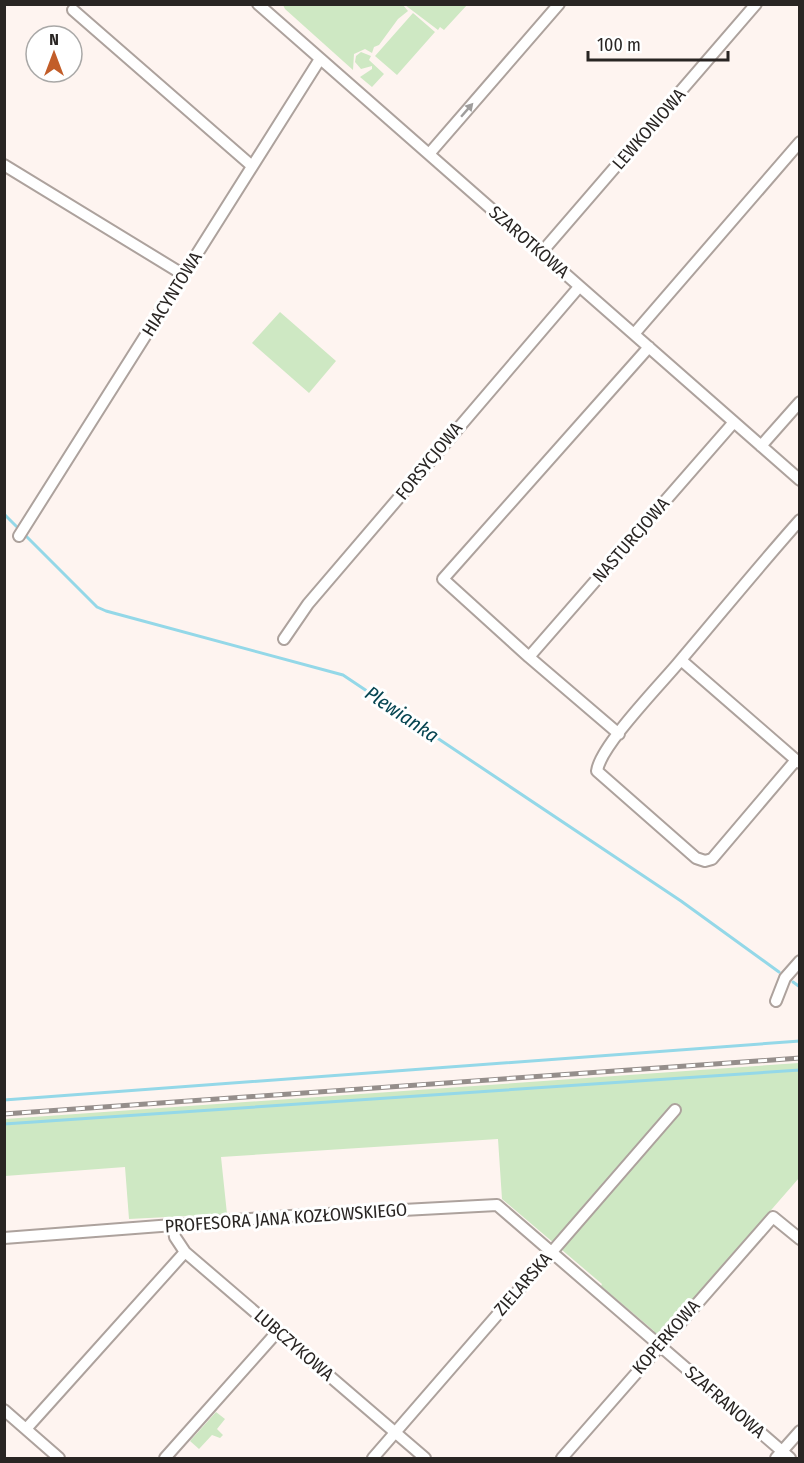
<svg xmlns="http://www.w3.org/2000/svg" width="804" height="1463" font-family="'Fira Sans Condensed',sans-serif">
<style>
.green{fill:#cee8c3}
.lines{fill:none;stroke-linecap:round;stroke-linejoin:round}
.stream{stroke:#94d8e8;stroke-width:3}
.street-casing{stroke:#ada29d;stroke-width:14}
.street{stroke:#fff;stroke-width:10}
.rail-casing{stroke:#958e8b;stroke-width:5}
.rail{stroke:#fff;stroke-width:3;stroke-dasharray:9;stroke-linecap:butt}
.oneway{fill:#9f9d9c}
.labels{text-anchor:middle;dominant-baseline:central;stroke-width:6;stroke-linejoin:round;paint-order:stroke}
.street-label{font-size:18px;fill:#292523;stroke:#fff}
.water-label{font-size:20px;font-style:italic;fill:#064551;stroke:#fff}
</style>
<rect width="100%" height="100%" fill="#fef4f0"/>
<!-- green -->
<path class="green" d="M403,5l5,6 -10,8 -19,26 -5,2 -2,6 -7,-4 -11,5 -1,16 -68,-61 -2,-4z
M405,5h62l-23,25 -4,-3 -2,3z
M413,13l22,19 -38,43 -22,-19z
M361,52l10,4 -2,4 15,14 -12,13 -12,-10 12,-8v-3l-11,3 -6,-7 1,-6z
M280,312l56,49 -27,32 -57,-50z
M799,1063v115l-135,155 -12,1 2,-3 -53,-45 1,-2 -100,-85 -4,-60 -277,18 6,57 -98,5 -4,-52 -120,9v-57z
M216,1412l9,7 -8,10 6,6 -3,3 -8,-3 -13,14 -9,-8z"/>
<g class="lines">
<!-- stream -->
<path class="stream" d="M4,514l93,93 9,4 237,64 338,226 98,71
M793,982l7,5
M4,1100l796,-59
M4,1124l796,-54"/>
<defs>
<path id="street" d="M258,4l542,476
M73,10l179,156
M429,154l130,-150
M4,165l180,110
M541,253l215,-249
M634,334l166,-192
M761,446l39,-44
M800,520c-41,46 -80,94 -120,141 -18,22 -80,85 -83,110l99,87 9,3 7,-2 84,-99 4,3
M19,536l301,-477
M284,639l24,-35 271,-317
M529,657l205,-235
M681,660l115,100
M619,734l-90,-77 -86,-78 206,-232
M776,1001l9,-23 15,-17
M173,1225l2,12 10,15 240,206
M4,1238l286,-22 207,-11 293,253
M4,1410l55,48
M26,1429l159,-177
M165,1458l113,-127
M373,1458l302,-348
M562,1458l211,-241 27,22
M776,1458l24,-27"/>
</defs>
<!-- street casing -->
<use href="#street" class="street-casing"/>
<!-- street -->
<use href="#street" class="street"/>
<defs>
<path id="rail" d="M4,1114l796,-56"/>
</defs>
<!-- rail casing -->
<use href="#rail" class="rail-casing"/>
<!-- rail -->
<use href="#rail" class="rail"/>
</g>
<!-- one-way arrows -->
<defs><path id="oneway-solid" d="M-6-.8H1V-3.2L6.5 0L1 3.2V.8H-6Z" transform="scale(1.5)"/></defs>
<use class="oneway" href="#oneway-solid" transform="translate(467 110) rotate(-49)"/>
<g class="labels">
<!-- street labels -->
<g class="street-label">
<text transform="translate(649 129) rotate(-49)">LEWKONIOWA</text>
<text transform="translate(529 242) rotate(41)">SZAROTKOWA</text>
<text transform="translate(172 294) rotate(-58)">HIACYNTOWA</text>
<text transform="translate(429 461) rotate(-51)">FORSYCJOWA</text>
<text transform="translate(631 540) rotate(-49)">NASTURCJOWA</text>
<text transform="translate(286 1218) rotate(-4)">PROFESORA JANA KOZŁOWSKIEGO</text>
<text transform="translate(523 1284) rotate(-49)">ZIELARSKA</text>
<text transform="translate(666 1337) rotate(-49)">KOPERKOWA</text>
<text transform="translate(294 1345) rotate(41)">LUBCZYKOWA</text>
<text transform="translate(725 1402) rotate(41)">SZAFRANOWA</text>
</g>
<!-- water labels -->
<g class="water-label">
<text transform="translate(402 714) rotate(34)">Plewianka</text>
</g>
</g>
<!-- border -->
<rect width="804" height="1463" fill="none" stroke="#292523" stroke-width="12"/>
<!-- north arrow -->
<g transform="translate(54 54)"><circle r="28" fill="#ffffff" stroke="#a9a8a7" stroke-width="1.5"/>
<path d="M0-4.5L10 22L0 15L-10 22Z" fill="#c25d29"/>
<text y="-9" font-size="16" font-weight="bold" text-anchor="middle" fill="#292523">N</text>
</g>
<!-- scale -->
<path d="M588 51v9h140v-9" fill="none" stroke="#292523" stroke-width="3"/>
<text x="597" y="51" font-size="18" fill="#292523" stroke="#ffffff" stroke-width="4.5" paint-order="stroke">100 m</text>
</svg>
